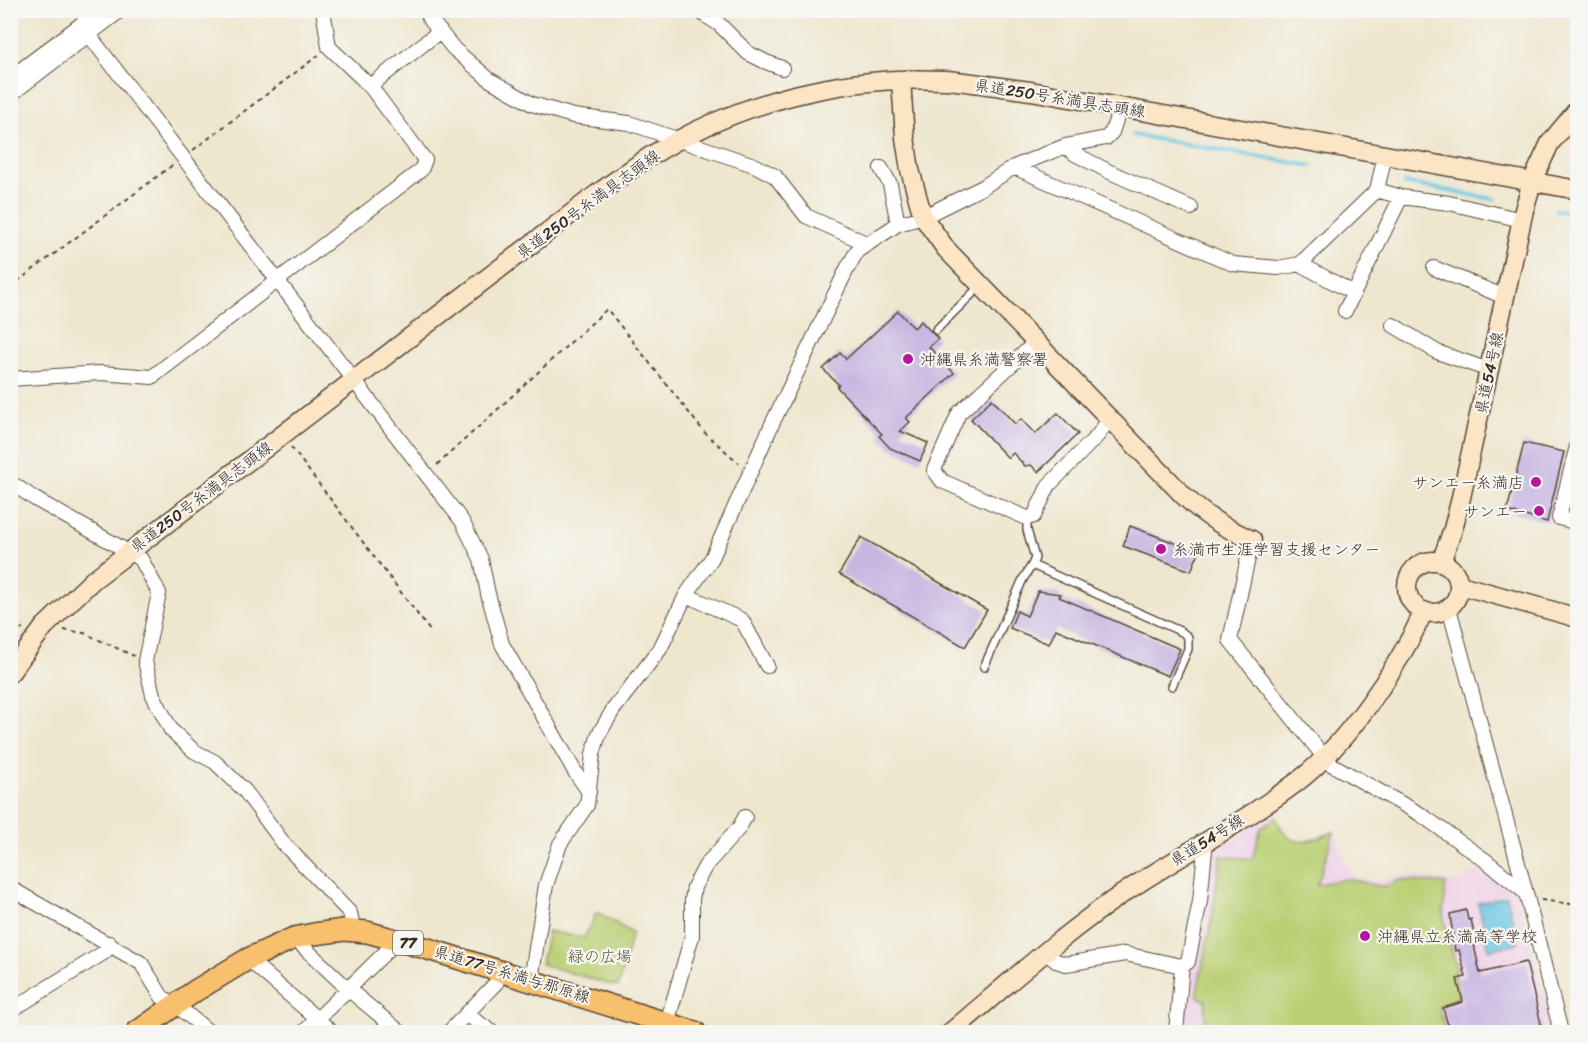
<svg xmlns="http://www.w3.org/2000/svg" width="1588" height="1043" font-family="Sriracha,'Klee One',sans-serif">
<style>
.built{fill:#efd0e6}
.green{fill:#bacf73;stroke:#7a7c48;stroke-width:1.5}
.water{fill:#64c4e2;stroke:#507780;stroke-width:1.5}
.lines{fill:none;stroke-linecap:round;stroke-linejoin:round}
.stream{stroke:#64c4e2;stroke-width:4}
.building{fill:#c7b6e1}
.lane-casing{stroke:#564638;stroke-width:10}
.street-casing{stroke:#564638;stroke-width:16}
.secondary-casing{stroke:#564638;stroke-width:21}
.primary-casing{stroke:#564638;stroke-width:24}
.path{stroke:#564638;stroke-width:2;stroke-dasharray:4.5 4.5;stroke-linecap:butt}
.lane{stroke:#fff;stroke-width:7}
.street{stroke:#fff;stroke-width:14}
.secondary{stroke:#fce5c4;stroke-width:18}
.primary{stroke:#f8bf6c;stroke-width:21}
.poi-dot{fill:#b5179e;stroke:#f6f6f2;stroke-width:2}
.labels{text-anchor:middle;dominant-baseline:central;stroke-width:4.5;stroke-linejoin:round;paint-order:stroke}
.shield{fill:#f6f6f2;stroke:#73675e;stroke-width:1.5}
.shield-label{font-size:15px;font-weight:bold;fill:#3b2a1e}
.street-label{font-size:16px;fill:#3b2a1e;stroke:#f6f6f2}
.poi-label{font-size:16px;fill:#3b2a1e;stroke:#f6f6f2;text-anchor:start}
.park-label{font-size:16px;fill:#5b5333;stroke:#f6f6f2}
</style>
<rect width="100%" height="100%" fill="#f6f6f2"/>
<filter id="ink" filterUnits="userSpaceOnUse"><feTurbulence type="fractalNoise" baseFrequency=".0167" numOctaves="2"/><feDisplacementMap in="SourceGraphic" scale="12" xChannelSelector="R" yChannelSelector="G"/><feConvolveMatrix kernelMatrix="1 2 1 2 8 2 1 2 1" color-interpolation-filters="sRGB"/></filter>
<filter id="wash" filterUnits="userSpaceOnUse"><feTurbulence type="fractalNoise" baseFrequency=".008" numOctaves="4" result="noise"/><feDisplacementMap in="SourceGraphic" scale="24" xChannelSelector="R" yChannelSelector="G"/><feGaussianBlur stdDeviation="1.35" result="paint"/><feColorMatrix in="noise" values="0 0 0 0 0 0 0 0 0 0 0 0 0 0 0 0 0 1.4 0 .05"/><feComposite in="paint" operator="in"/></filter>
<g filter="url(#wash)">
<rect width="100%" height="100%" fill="#eee6cd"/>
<!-- built -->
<path class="built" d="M1274,813l7,18 15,11h11l27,-10 15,39 8,8 24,3 12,-7 16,1 42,6 12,-1 20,-16 34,28 36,139h-373l5,-53 11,-11 13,-65 6,-54z"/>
<!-- green -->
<path class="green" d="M1276,817c13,35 30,25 58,15l-17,52 32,-5 34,8 17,-7 46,4 -3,31 14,56 -4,2 6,23 -20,11 7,25 -242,-1 2,-30 -10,-5 15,-72 10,-68 31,3 9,-31z
M597,912l35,21 -14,54 -77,-23 7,-33 36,7z"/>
<!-- water -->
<path class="water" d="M1507,896l11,47 -29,7 -11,-47z"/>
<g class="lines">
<!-- stream -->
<path class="stream" d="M1133,135l179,31
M1404,183l90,16
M1556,210l22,4"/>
</g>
<g id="blocks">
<!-- building -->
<path class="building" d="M898,311l16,17 7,-7 17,18 -9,8 25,26 -48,45 4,4 -10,9 28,12 -8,18 -30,-13 -11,-12 3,-2 -45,-47 2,-2 -16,-16 17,-16 6,6z
M992,399l23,25 6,-5 14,15 23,-21 20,21 -40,38 -7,-7 -6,1 -12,-13 -5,5 -37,-39z
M1524,443l40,9 -17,70 -40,-11z
M1130,526l69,26 -8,19 -68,-25z
M861,537l126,73 -22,37 -126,-73z
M1038,591l23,3 -2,3 121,52 -12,27 -112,-47 -7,15 -39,-16 7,-17 10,5z
M1466,910l2,10 3,-1 4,20 -2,1 7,33 46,-11 17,70h-93l-7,-24 20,-6 -6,-23 9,-2 -7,-27 -4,1 -5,-37z"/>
</g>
</g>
<g filter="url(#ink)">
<use href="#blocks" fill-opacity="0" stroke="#564638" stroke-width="1.5"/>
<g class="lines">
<defs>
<path id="lane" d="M936,330l45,-45
M1027,518v12l8,28 -3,7 150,67 6,5v12l-16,37
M984,667l39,-88 9,-14"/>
<path id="street" d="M428,10l1,8 25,31 36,31 42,24 41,12 56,7 125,42 21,11 31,40 62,28
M697,10l22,14 29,29 18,9 16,6
M89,35l373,486 19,38 7,35 14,50 73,128 14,20
M10,78l90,-68
M370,86l70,-55
M10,95l111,-85
M1065,146l10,8 35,18 81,36
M1385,155l-8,35 24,7 48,6 73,17
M1014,167l219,97 45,4 22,-4 77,-74
M881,168l9,16 8,40
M1300,264l54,29
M1434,268l71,29
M1345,311l56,-114
M1393,325l44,27 52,18
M1036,342l-77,71 -25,57 8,11 85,37 7,-2 15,-31 49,-50 12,-17
M10,379l91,-6 51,4 269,-207 4,-10 -55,-74 -41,-39 -6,-37
M1578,442l-19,76 19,5
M10,482l25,17 106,60 18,34 -14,68 8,34 18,35 23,21 21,11 30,29 39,53 66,69 4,18
M1252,540l-22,100 99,123 91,51 65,46 41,33
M686,595l56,25 25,46
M1449,608l77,285 35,139
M10,888l131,75 21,34 14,8 33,27
M294,938l54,51 52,43
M1046,952l10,9 10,3 59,-10 57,12 6,-4 12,-61 6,-61
M248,959l84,73
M531,980l15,-95 14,-41 27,-39 6,-51 6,-20 14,-24 47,-61 26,-54 26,-37 60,-134 75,-155 10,-18 41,-27 25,-7 60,-30 31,-20 51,-21 41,-8 6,-6 4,-12 2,-13
M10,1011l95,-59 4,-9
M466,1014l26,18
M665,1030l27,-94v-36l2,-13 12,-22 33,-37 6,-11
M304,1032l94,-92
M449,1032l47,-49 5,-12
M1176,1032l6,-66"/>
<path id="secondary" d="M901,80l4,58 5,32 13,47 23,32 238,247c22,21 41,32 68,44
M1407 587a26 26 0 1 1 52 0a26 26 0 1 1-52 0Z
M1441,562l12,-33 7,-27 64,-292 8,-28 18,-39 28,-34
M1460,585l118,33
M10,673l34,-46 49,-47 504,-386c17,-12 34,-25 52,-37 88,-55 192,-82 296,-77 29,2 58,8 86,11l547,99
M951,1032c58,-49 114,-100 177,-142 56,-37 116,-68 169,-108 50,-38 101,-114 127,-171"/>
<path id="primary" d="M137,1032l58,-41 53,-32 46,-21 20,-4 30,-4 23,2 58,16 270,84"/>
</defs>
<!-- lane casing -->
<use href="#lane" class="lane-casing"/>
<!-- street casing -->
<use href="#street" class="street-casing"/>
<!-- secondary casing -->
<use href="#secondary" class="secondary-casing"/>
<!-- primary casing -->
<use href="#primary" class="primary-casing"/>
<!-- path -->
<path class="path" d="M193,150l127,-96
M10,287l164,-123
M291,447l140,185
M437,465l170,-156 98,124 34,30
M64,630l20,3 50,23
M10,631l13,-2
M1541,900l37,5"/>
<!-- lane -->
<use href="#lane" class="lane"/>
<!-- street -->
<use href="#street" class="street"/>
<!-- secondary -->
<use href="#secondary" class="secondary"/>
<!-- primary -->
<use href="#primary" class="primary"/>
</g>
</g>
<!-- markers -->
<g class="poi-dot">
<circle cx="908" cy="359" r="6"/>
<circle cx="1536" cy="482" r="6"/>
<circle cx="1539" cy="511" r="6"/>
<circle cx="1161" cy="549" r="6"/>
<circle cx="1365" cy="936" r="6"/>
</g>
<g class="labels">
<!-- shield labels -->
<rect class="shield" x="393" y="931" width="30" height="24" rx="4.5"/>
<g class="shield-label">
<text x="408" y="943">77</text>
</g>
<!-- street labels -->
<g class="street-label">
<text transform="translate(1060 98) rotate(9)">県道250号糸満具志頭線</text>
<text transform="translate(588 204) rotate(-36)">県道250号糸満具志頭線</text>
<text transform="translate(1489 373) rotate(-78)">県道54号線</text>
<text transform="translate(201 497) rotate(-37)">県道250号糸満具志頭線</text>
<text transform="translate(1207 840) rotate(-32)">県道54号線</text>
<text transform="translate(512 974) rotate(17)">県道77号糸満与那原線</text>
</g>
<!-- poi labels -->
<g class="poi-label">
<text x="920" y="359">沖縄県糸満警察署</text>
<text x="1524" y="482" text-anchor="end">サンエー糸満店</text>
<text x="1527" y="511" text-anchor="end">サンエー</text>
<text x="1173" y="549">糸満市生涯学習支援センター</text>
<text x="1377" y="936">沖縄県立糸満高等学校</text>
</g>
<!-- park labels -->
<g class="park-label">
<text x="600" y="956">緑の広場</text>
</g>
</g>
<!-- margin -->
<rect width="1588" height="1043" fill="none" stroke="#f6f6f2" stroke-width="36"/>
</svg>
